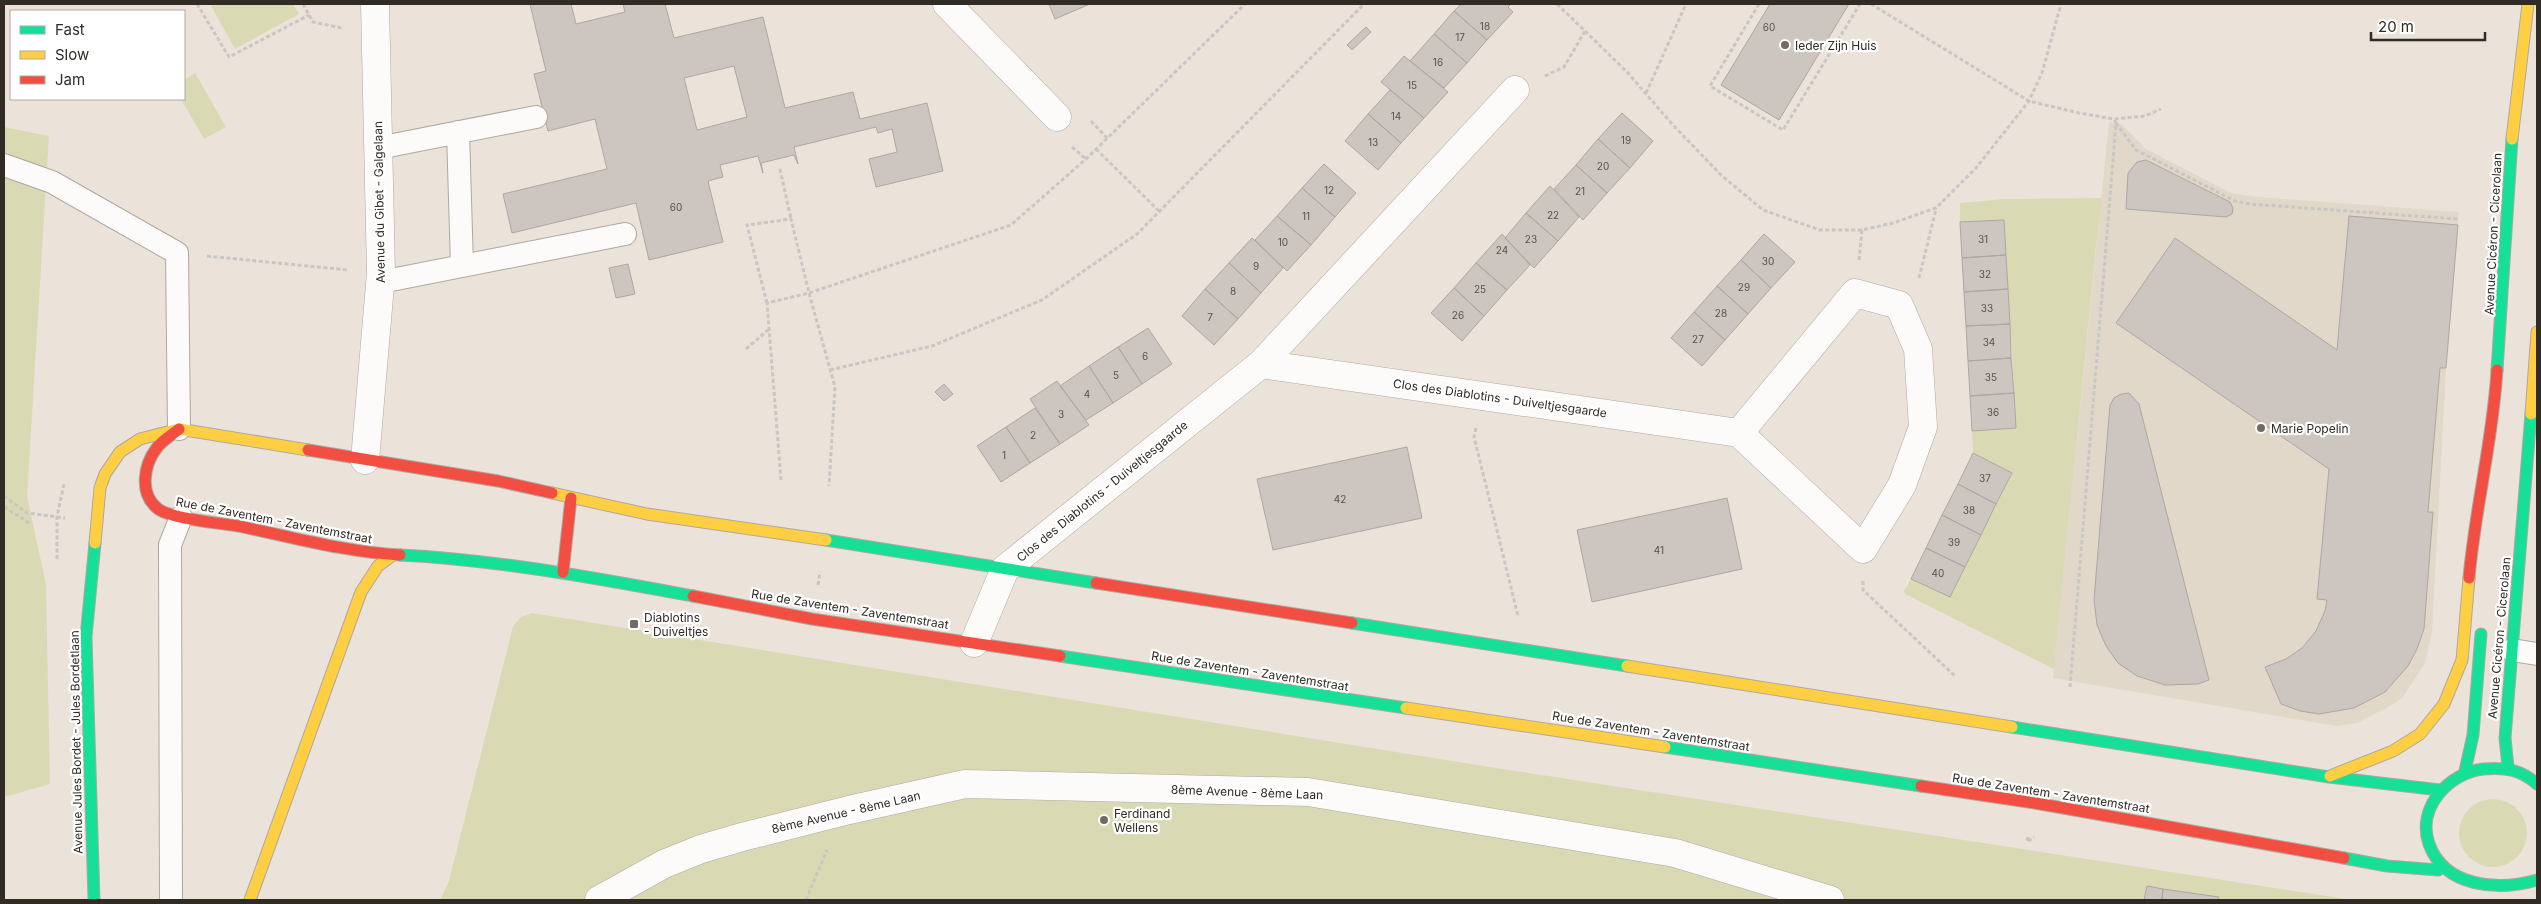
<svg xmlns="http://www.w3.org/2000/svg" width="2541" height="904" font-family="Inter,sans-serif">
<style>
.education{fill:#e1d8c9}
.green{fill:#d9dab4}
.building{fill:#cdc5bf;stroke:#aea6a1;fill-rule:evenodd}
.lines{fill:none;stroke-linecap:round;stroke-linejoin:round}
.lane-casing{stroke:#aea8a1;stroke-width:24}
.street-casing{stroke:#aea8a1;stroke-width:29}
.fast-casing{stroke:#aea8a1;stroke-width:13}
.slow-casing{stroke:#aea8a1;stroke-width:13}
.jam-casing{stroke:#aea8a1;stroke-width:13}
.path{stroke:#cac6c3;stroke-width:3;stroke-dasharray:4 2.5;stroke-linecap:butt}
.lane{stroke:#fcfbf9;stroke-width:22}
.street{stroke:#fcfbf9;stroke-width:28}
.fast{stroke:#16e098;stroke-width:11}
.slow{stroke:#ffcf43;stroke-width:11}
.jam{stroke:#f24e42;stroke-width:11}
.poi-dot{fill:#716b64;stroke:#fff;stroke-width:2}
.labels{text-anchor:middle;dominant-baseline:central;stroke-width:4.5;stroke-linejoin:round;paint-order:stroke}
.number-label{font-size:10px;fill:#57524b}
.poi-label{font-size:12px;fill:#302b24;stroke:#fff;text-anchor:start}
.street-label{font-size:12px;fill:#302b24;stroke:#fff}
</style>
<rect width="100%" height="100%" fill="#ebe3da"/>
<!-- education -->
<path class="education" d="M2109,122l12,2 25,25 85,44 27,4 201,15 -13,156 -14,264 -7,31 -22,34 -11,8 -35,18 -20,3 -284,-48z"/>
<!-- green -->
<path class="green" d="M210,4h83l6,10 -64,35z
M195,73l31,54 -22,12 -23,-40h3v-19z
M4,127l45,9 -22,361 19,87 4,200 -46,13z
M2102,198l-6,49 -42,422 -149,-75 -1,-3 7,-12 39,18 62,-124 -39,-20 -1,-22 44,-4 -12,-207 -44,2v-19l44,-4z
M532,613l964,155 857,132h-1913l9,-19 64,-255 8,-9z
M2459 833a34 34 0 1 1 68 0a34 34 0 1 1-68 0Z"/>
<!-- building -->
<path class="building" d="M530,4h41l5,20 49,-12 -2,-8h42l9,34 89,-21 22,91 68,-16 7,27 67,-16 16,68 -67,16 -7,-28 28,-7 -5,-23 -14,4 -2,-6 -82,20 4,17 -4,-9 -33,8 2,10 -5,-17 -38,9 3,12 -15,4 15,61 -74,18 -13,-57 -124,30 -9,-39 104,-25 -12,-50 -47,12 -14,-57 12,-3zM734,66l13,51 -50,13 -13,-52z
M1049,4h41l-35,15z
M1461,4h50l-3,3 5,5 -26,28 -33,-29z
M1770,4h79l-70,116 -58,-35z
M1454,11l33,29 -20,23 -33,-29z
M1366,27l5,5 -19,18 -5,-5z
M1434,34l33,29 -23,25 -34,-27z
M1404,56l44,36 -24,26 -43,-36z
M1390,90l34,28 -23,25 -33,-29z
M1622,113l31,28 -23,27 -32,-29z
M1368,114l33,29 -23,27 -33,-29z
M1598,139l32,29 -23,25 -31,-28z
M2146,160l84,42 3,6 -1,6 -6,3 -100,-8 2,-36 9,-11z
M1324,164l32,29 -21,24 -33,-29z
M1576,165l31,28 -24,27 -29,-31z
M1550,186l29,31 -21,24 -32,-28z
M1302,188l33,29 -24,28 -34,-29z
M1526,213l32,28 -24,27 -29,-30z
M1277,216l34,29 -24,26 -32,-31z
M2349,216l109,9 -12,143h-6l-12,144h5l-9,117 -7,20 -9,17 -23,26 -31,16 -35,6 -19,-3 -19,-7 -16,-37 21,-8 16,-11 14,-17 9,-20 2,-11 -10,-1 12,-130 -213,-146 59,-85 162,112z
M2004,220l2,35 -44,3 -2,-36z
M1502,234l28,31 -23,25 -31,-27z
M1764,234l31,28 -24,26 -30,-28z
M1252,238l31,30 -22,25 -32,-30z
M2006,255l2,34 -44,3 -2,-34z
M1741,260l30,28 -23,26 -31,-28z
M1229,263l32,30 -23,26 -33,-30z
M1476,263l31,27 -23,26 -30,-28z
M628,264l7,30 -19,4 -7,-30z
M1717,286l31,28 -23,26 -31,-28z
M1454,288l30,28 -22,25 -31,-28z
M1205,289l33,30 -24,26 -32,-29z
M2008,289l2,35 -44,2 -2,-34z
M1694,312l31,28 -23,26 -31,-28z
M2010,324l1,34 -43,3 -2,-35z
M1148,328l24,36 -30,20 -24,-37z
M1118,347l24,37 -29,19 -24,-37z
M2011,358l3,35 -44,3 -2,-35z
M1089,366l24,37 -27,17 -26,-34z
M1057,381l32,44 -29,19 -30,-45z
M944,384l9,10 -9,7 -9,-9z
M2014,393l2,35 -44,3 -2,-35z
M2129,393l10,11 70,276 -11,4 -33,1 -28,-9 -19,-13 -12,-17 -9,-21 -3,-25 16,-195 4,-7 7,-4z
M1035,408l25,36 -30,19 -24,-36z
M1006,427l24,36 -29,19 -24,-36z
M1407,447l15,71 -149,32 -16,-71z
M1973,453l39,20 -16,31 -38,-20z
M1958,484l38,20 -15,31 -39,-20z
M1727,498l15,71 -150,33 -15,-72z
M1942,515l39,20 -16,32 -39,-19z
M1926,548l39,19 -15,30 -39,-18z
M2147,886l16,3 -1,11h-18z
M2163,889l56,8 -1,3h-56z"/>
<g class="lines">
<defs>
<path id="lane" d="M458,132l4,134
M378,148l158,-31
M4,165l48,17 125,71 2,176
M381,282l244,-48
M2512,650l25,4
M171,900l-1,-355 11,-28"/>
<path id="street" d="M947,4l110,113
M1261,364l254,-274
M365,460l16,-187 -6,-269
M974,643l31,-74 256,-205 478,69 124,116 39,-64 21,-58 -5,-78 -19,-44 -44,-12 -116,140
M599,900l65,-36 37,-15 41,-12 107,-27 116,-26 343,8 367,61 155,47"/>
<path id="fast" d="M2497,370l15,-231
M826,540l270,43
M400,555c99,5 195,23 293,41
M1352,623l275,43
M1060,656l346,52
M2012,727l317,50 111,13
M1665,747l256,39
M2508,767l-3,-29 26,-324
M2465,771l8,-36 8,-101
M2537,784c-16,-14 -31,-17 -53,-15 -34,3 -68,38 -55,75 16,44 70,47 108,36
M2344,858l43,8 51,4
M94,900l-8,-263 9,-94"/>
<path id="slow" d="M2512,139l16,-135
M2531,414l6,-82
M552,493l95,21 179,26
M95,543l5,-55 5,-14 15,-22 20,-13 39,-10 129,21
M1627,666l385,61
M1406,708l259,39
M2330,776l63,-25 27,-17 24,-30 18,-44 7,-82
M250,900l111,-308 17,-26 15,-11"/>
<path id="jam" d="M179,429c-7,6 -18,12 -23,20 -12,16 -17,44 1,59 12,11 63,15 81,18 54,11 107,26 162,29
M308,450l190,31 54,12
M563,572l8,-74
M2469,578c6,-70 24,-138 28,-208
M1096,583l256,40
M693,596l119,23 248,37
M1921,786l114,17 309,55"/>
</defs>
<!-- lane casing -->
<use href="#lane" class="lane-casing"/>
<!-- street casing -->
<use href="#street" class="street-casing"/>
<!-- fast casing -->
<use href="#fast" class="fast-casing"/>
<!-- slow casing -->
<use href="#slow" class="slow-casing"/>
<!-- jam casing -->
<use href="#jam" class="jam-casing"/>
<!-- path -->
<path class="path" d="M197,4l32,53 80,-42
M303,4l10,18 29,6
M1759,4l-49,82 73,44 77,-126
M1871,4l158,97 50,12 35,6 31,-3 16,-7
M1585,31l43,42 44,51 49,51 42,35 57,20h42l31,-7 43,-15 40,-40 53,-67 13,-28 19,-69
M1545,76l19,-9 21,-36 -28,-27
M1646,93l40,-89
M1091,121l17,18
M2116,123l20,27 99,51 15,3 208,15
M1072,147l14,12
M1096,149l63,62
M780,169l11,50
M207,256l141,14
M1859,260l3,-30
M1919,278l17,-69
M767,303l-20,-78 44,-6 18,74 202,-68 75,-66 159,-155
M746,349l22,-19
M830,370l102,-24 110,-46 95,-66 227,-230
M1476,428l-2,9 44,179
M781,480l-14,-177 42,-10 26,94 -6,99
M4,496l23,17 38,5
M4,507l27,17
M57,559v-42l7,-33
M1863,581v9l92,86
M818,585l2,-13
M2070,687l46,-564 -2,-4
M2028,837l-1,5 7,-5
M806,900l21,-50"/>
<!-- lane -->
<use href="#lane" class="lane"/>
<!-- street -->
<use href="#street" class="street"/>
<!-- fast -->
<use href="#fast" class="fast"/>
<!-- slow -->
<use href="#slow" class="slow"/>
<!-- jam -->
<use href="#jam" class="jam"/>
</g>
<!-- markers -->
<g class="poi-dot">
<circle cx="1785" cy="45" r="5"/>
<circle cx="2261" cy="428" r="5"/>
<rect x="629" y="619" width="10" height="10" rx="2.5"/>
<circle cx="1104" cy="820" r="5"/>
</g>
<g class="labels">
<!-- number labels -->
<g class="number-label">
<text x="1485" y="26">18</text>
<text x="1769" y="27">60</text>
<text x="1460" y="37">17</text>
<text x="1438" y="62">16</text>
<text x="1412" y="85">15</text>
<text x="1396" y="116">14</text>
<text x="1626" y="140">19</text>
<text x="1373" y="142">13</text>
<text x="1603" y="166">20</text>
<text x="1329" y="190">12</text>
<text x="1580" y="191">21</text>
<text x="676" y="207">60</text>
<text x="1553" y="215">22</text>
<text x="1306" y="216">11</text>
<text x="1531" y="239">23</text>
<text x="1983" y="239">31</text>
<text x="1283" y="242">10</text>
<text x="1502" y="250">24</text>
<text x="1768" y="261">30</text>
<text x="1256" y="266">9</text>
<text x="1985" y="274">32</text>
<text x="1744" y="287">29</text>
<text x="1480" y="289">25</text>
<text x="1233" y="291">8</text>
<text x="1987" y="308">33</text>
<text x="1721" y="313">28</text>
<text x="1458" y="315">26</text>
<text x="1210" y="317">7</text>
<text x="1698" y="339">27</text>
<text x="1989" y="342">34</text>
<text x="1145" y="356">6</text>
<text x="1116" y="375">5</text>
<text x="1991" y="377">35</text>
<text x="1087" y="394">4</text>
<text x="1993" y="412">36</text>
<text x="1061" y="414">3</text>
<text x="1033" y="435">2</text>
<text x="1004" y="455">1</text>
<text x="1985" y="478">37</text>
<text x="1340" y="499">42</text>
<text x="1969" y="510">38</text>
<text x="1954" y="542">39</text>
<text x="1659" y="550">41</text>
<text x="1938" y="573">40</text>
</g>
<!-- poi labels -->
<g class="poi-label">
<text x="1795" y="45">Ieder Zijn Huis</text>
<text x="2271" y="428">Marie Popelin</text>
<text x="644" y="617">Diablotins<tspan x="644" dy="14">- Duiveltjes</tspan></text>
<text x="1114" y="813">Ferdinand<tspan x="1114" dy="14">Wellens</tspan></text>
</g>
<!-- street labels -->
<g class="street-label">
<text transform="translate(379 202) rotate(-91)">Avenue du Gibet - Galgelaan</text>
<text transform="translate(2493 234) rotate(-87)">Avenue Cicéron - Cicerolaan</text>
<text transform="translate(1500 398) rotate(8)">Clos des Diablotins - Duiveltjesgaarde</text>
<text transform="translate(1102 491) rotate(-39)">Clos des Diablotins - Duiveltjesgaarde</text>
<text transform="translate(274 520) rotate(11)">Rue de Zaventem - Zaventemstraat</text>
<text transform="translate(850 609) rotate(9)">Rue de Zaventem - Zaventemstraat</text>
<text transform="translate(2499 638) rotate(-85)">Avenue Cicéron - Cicerolaan</text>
<text transform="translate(1250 671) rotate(9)">Rue de Zaventem - Zaventemstraat</text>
<text transform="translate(1651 731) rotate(9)">Rue de Zaventem - Zaventemstraat</text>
<text transform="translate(76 742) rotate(-91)">Avenue Jules Bordet - Jules Bordetlaan</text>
<text transform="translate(1247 792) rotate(2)">8ème Avenue - 8ème Laan</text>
<text transform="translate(2051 793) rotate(9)">Rue de Zaventem - Zaventemstraat</text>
<text transform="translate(846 812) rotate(-13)">8ème Avenue - 8ème Laan</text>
</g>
</g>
<!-- border -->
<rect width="2541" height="904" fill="none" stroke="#302b24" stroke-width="10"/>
<!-- legend -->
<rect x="10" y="10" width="175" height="90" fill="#ffffff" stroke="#acaaa7"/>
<rect x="20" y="26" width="25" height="8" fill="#16e098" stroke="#acaaa7"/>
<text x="55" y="35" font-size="15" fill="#302b24">Fast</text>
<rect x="20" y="51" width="25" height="8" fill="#ffcf43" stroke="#acaaa7"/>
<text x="55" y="60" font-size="15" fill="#302b24">Slow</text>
<rect x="20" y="76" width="25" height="8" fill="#f24e42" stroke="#acaaa7"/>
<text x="55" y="85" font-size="15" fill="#302b24">Jam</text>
<!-- scale -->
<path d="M2371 32v8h114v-8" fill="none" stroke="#302b24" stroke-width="2.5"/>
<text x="2378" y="32" font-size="15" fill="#302b24" stroke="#ffffff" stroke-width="4" paint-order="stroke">20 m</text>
</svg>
